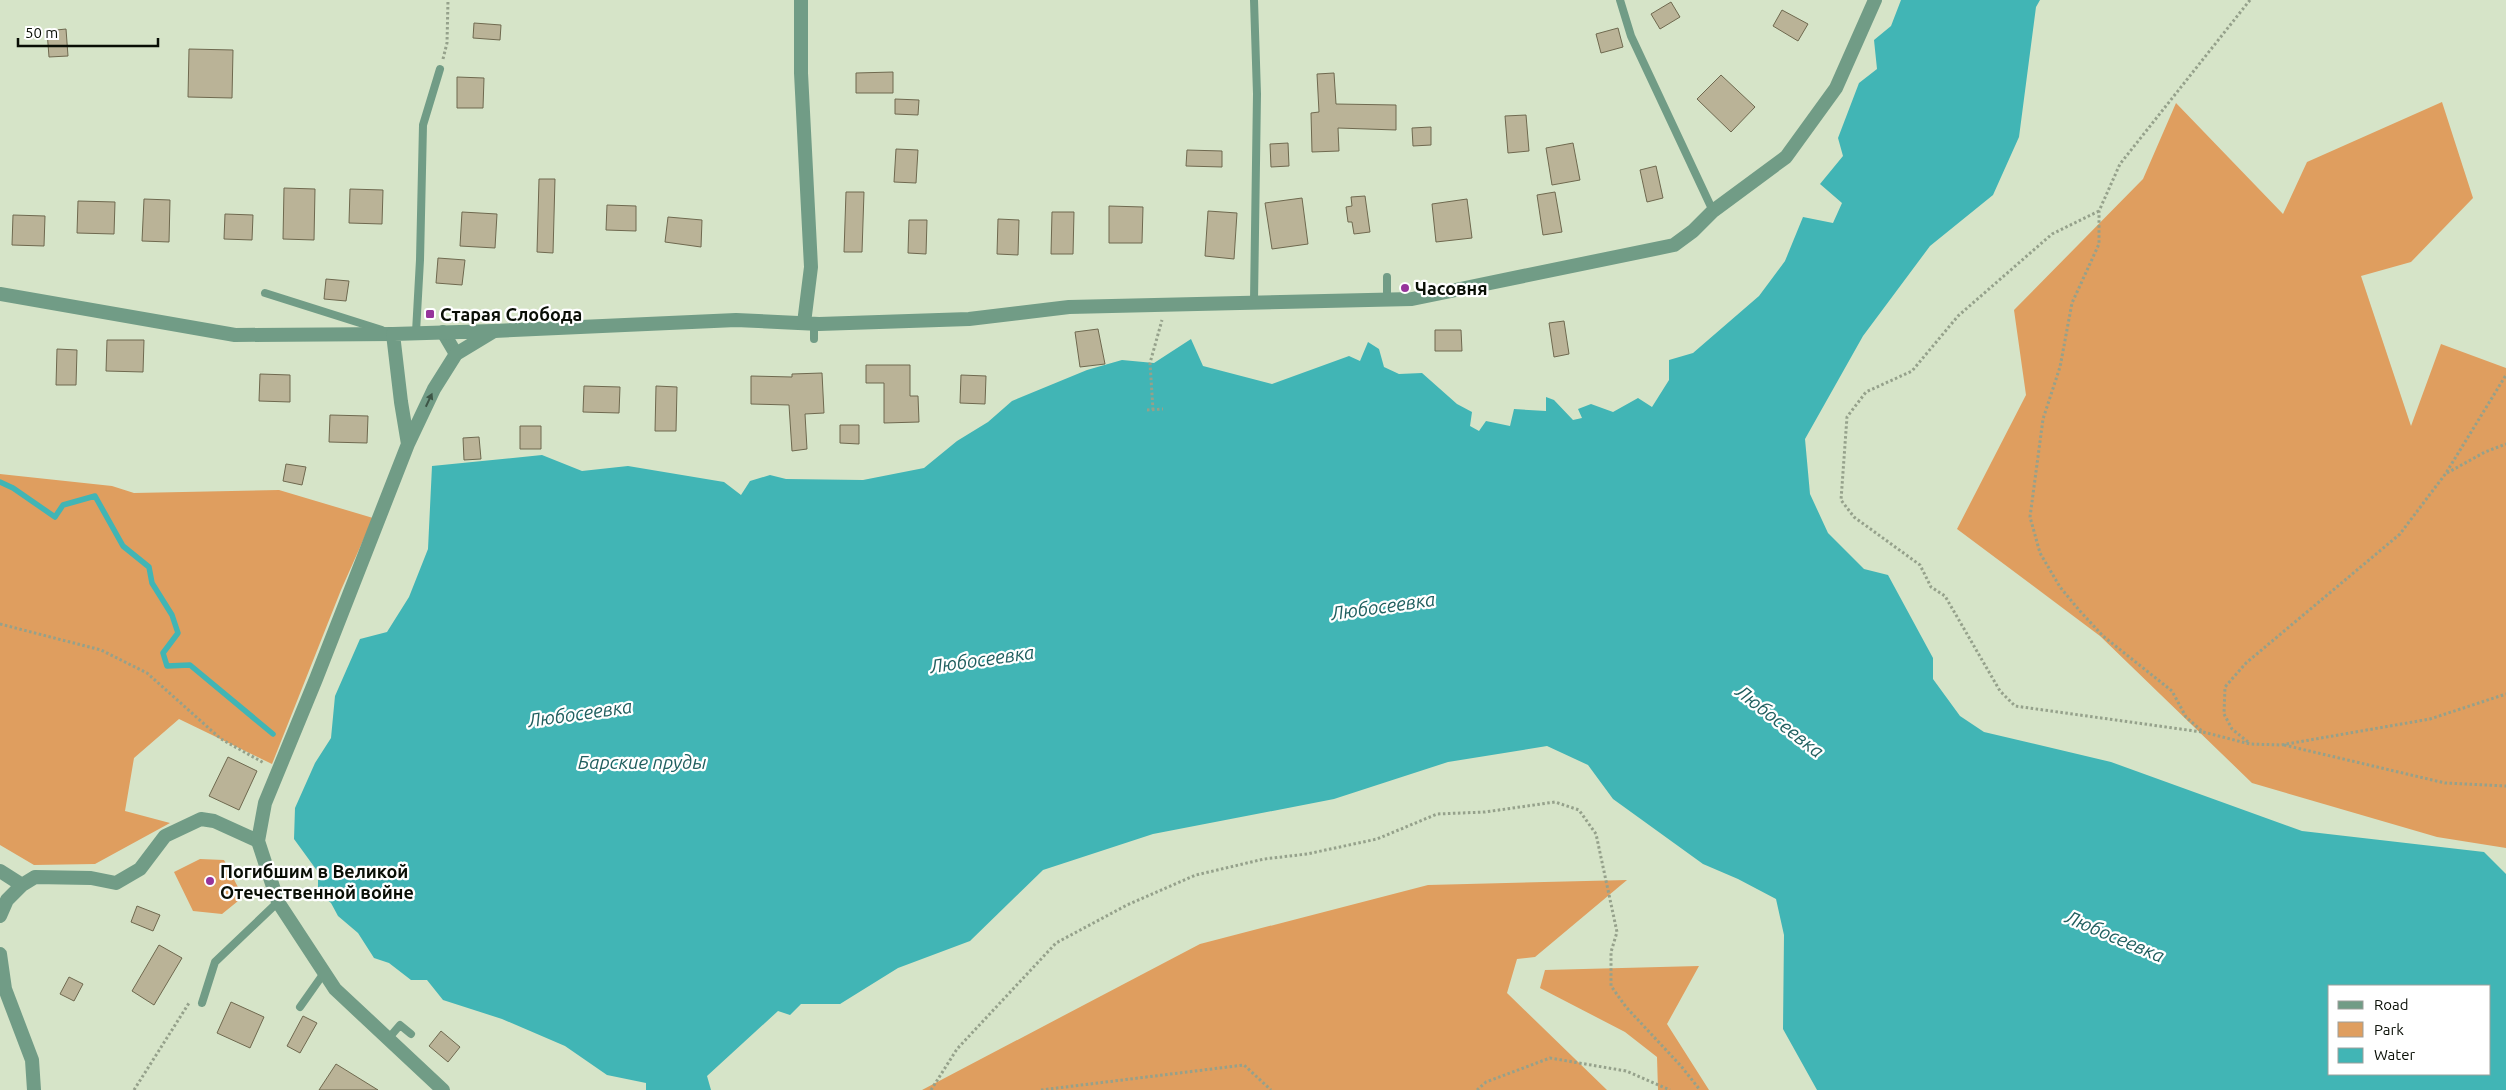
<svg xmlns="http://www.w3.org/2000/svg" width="2506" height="1090" font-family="Ubuntu,sans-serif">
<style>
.green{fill:#df9e5f}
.water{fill:#41b5b5;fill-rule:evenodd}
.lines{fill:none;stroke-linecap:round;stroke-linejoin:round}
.stream{stroke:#41b5b5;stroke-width:5.5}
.building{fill:#bab397;stroke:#6f694f}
.path{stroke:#95a18b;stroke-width:3;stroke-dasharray:2.5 2.5;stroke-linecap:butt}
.service{stroke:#719c86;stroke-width:8}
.minor{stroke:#719c86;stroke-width:14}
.tertiary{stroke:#719c86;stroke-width:14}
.oneway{fill:#3d5546}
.poi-dot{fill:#96349b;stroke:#fff;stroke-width:2}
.labels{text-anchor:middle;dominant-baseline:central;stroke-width:4.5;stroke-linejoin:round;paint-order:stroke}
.poi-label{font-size:18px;font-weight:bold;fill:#090e05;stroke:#fff;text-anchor:start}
.water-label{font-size:19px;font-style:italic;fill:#205f5f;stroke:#fff}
</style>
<rect width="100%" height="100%" fill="#d6e4c8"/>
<!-- green -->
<path class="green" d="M2442,102l31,96 -62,64 -50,14 50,150 30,-82 65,24v480l-69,-11 -185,-54 -152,-147 -143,-107 69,-134 -12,-85 129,-131 33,-76 107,111 24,-52z
M0,474l112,12 22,7 145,-3 94,28 -32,72 -69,174 -93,-45 -45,39 -9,53 45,12 -75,41 -61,1 -34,-20z
M200,859l24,1 19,37 -21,17 -29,-3 -19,-39z
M1627,880l-92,77 -18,2 -10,34 100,97h-685l278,-146 228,-59z
M1699,966l-32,58 42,66h-51l-1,-33 -32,-25 -85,-44 5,-18z"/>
<!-- water -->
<path class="water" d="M1901,0h139l-4,7 -17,130 -26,58 -63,51 -67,90 -58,103 5,55 18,39 36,36 24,6 45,83v21l27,37 24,16 127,30 191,69 182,21 22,22v216h-689l-34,-61 1,-94 -8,-36 -38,-20 -35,-15 -90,-65 -25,-34 -41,-19 -99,16 -114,37 -181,35 -110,36 -73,71 -72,27 -58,36h-39l-11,11 -12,-4 -71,65 4,14h-65v-7l-39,-8 -42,-29 -63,-27 -59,-19 -16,-20h-16l-22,-17 -15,-5 -16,-25 -20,-17 -7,-13 -13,-12v-19l-24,-33 1,-31 20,-45 16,-25 4,-42 25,-57 27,-7 22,-35 19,-48 4,-83 110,-11 40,16 46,-5 96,16 17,13 9,-14 20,-6 16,4 77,1 61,-12 33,-27 31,-19 24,-21 75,-31 35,-10 32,3 37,-24 12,27 69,18 77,-28 11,5 8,-19 11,7 5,18 15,7 23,-1 35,31 15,8 -2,14 9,5 7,-10 24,5 4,-17 32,2v-14l8,3 19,20 9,-2 -4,-9 13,-5 22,8 25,-14 14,9 17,-27v-20l24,-7 66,-57 26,-35 18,-44 30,6 9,-20 -22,-19 23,-28 -5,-18 21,-55 18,-14 -3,-29 17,-14zM2330,986h160v88h-160z"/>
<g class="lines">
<!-- stream -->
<path class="stream" d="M0,482l13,6 42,29 8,-12 32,-9 28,50 26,21 3,16 20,32 6,18 -15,20 4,13 23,-1 83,69"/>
</g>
<!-- building -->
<path class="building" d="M1671,2l9,15 -20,12 -9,-15z
M1782,10l26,14 -10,17 -25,-15z
M474,23l27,2 -1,15 -27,-2z
M1618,28l5,19 -22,6 -5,-19z
M66,29l2,27 -19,1 -2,-26z
M189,49l44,1 -1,48 -44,-1z
M893,72v21h-37v-20z
M1334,73l2,31 60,1v25l-58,-2 1,23 -27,1 -1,-39 8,-1 -2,-38z
M1721,75l34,32 -24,25 -34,-33z
M457,77l27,1 -1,30h-26z
M895,99l24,1 -1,15 -23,-1z
M1526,115l3,36 -21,2 -3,-37z
M1431,127v18l-18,1 -1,-18z
M1288,143l1,23 -18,1 -1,-23z
M1573,143l7,37 -28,5 -6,-37z
M896,149l22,1 -2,33 -22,-1z
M1187,150l35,1v16l-36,-1z
M1656,166l7,32 -16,4 -7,-32z
M539,179h16l-2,74 -16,-1z
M284,188l31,1 -1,51 -31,-1z
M350,189l33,1 -1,34 -33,-1z
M846,192h18l-2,60h-18z
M1555,192l7,40 -19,3 -6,-40z
M1365,196l5,36 -16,2 -2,-12h-4l-2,-15 6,-1 -1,-9z
M1302,198l6,46 -36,5 -7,-46z
M144,199l26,1 -1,42 -27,-1z
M1467,199l5,39 -36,4 -4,-38z
M78,201l37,1 -1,32 -37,-1z
M607,205l29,1v25l-30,-1z
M1109,206l34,1 -1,36h-33z
M1208,211l29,2 -3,46 -29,-3z
M462,212l35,2 -2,34 -35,-2z
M1052,212h22l-1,42h-22z
M225,214l28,1 -1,25 -28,-1z
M13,215l32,1 -1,30 -32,-1z
M668,217l34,3 -1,27 -36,-5z
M998,219l21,1 -1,35 -21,-1z
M909,220h18l-1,34 -18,-1z
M438,258l27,2 -3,25 -26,-2z
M326,279l23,2 -3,20 -22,-2z
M1564,321l5,33 -15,3 -5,-34z
M1098,329l7,35 -25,3 -5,-35z
M1435,330h26l1,21h-27z
M107,340h37l-1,32 -37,-1z
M57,349l20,1 -1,35h-20z
M866,365h44v31h8l1,26 -35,1v-40h-18z
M822,373l2,40 -19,1 2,35 -15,2 -3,-46 -38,-1v-28l41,1v-3z
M260,374l30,1v27l-31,-1z
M961,375l25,1 -1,28 -25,-1z
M584,386l36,1 -1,26 -36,-1z
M656,386l21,1 -1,44h-21z
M330,415l38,1 -1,27 -38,-1z
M840,425h19v19l-19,-1z
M520,426h21v23h-21z
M479,437l2,22 -17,1 -1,-22z
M286,464l20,3 -4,18 -19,-4z
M228,757l29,14 -18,39 -30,-14z
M137,906l23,9 -7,16 -22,-9z
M159,945l23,13 -28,47 -22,-14z
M69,977l14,7 -9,17 -14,-7z
M231,1002l33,15 -14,31 -33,-15z
M303,1016l14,7 -17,30 -13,-7z
M441,1031l19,16 -12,15 -19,-16z
M336,1064l42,26h-59z"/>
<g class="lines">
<!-- path -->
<path class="path" d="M2250,0l-130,164 -21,47v33l-27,59 -12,64 -17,52 -13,98 10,36 20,34 19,23 24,26 69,55 14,26 17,15 47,12 31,1 149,-26 76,-25
M443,59l4,-16 1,-43
M2099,211l-47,23 -94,82 -46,55 -46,21 -19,25 -6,83 13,17 66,48 11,22 14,9 55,95 15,15 187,26
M1147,410l16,-1
M1153,410l-3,-47 12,-43
M2447,473l38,-21 21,-8
M0,624l101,26 46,23 74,66 43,24
M2248,742l-16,-13 -8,-15 1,-27 21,-24 154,-129 46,-61 60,-98
M2284,745l161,38 61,3
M134,1090l55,-87
M931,1090l26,-41 99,-106 71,-38 69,-30 68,-16 43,-5 70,-15 60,-25 48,-2 70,-10 24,8 17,24 21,98 -6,20v34l15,21 55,59 19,24
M1041,1090l203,-25 27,25
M1477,1090l9,-8 64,-24 76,13 44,19"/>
<!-- service -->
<path class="service" d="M1254,0l3,94 -3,207
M1620,0l11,36 82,175
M1387,277v22
M265,293l117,37
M416,332l4,-72 3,-135 17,-56
M814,339v-16
M202,1003l13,-41 63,-60
M300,1007l24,-34
M388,1039l12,-14 11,9"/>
<!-- minor -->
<path class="minor" d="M801,0v73l10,194 -7,56
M0,294l235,41 158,-1
M494,331l242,-11 83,4 150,-5 100,-12 343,-8 262,-54 19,-14 20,-20 73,-54 50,-69 39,-88
M443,332l13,22
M0,871l22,14
M0,916l7,-16 15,-15 13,-8 56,1 25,5 24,-14 25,-33 36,-17 13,2 44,20
M0,954l5,35 27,71 2,30"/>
<!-- tertiary -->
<path class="tertiary" d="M408,444l-7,-42 -8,-68 100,-3
M443,1090l-108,-101 -57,-87 -20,-61 7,-38 51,-124 92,-235 26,-55 22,-35 38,-23"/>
</g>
<!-- one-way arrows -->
<defs><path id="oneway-solid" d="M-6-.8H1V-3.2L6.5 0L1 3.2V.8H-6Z" transform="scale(1.25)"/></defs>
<use class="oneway" href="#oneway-solid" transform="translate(429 400) rotate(-65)"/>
<!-- markers -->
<g class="poi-dot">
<circle cx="1405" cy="288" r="5"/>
<rect x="425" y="309" width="10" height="10" rx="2.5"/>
<circle cx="210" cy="881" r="5"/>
</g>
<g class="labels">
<!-- poi labels -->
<g class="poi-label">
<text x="1415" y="288">Часовня</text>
<text x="440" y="314">Старая Слобода</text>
<text x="220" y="871">Погибшим в Великой<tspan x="220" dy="21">Отечественной войне</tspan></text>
</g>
<!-- water labels -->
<g class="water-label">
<text transform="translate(1383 606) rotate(-8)">Любосеевка</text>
<text transform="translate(982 659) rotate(-8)">Любосеевка</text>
<text transform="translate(580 713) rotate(-8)">Любосеевка</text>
<text transform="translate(1780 721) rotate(38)">Любосеевка</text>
<text x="642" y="762">Барские пруды</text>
<text transform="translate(2115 936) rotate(23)">Любосеевка</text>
</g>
</g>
<!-- legend -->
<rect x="2328" y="985" width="162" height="90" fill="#ffffff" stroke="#9d9f9b"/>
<rect x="2338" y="1001" width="25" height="8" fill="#719c86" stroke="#9d9f9b"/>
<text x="2374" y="1010" font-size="15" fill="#090e05">Road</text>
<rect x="2338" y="1022" width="25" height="15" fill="#df9e5f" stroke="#9d9f9b"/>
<text x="2374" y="1035" font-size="15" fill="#090e05">Park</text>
<rect x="2338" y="1048" width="25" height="15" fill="#41b5b5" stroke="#9d9f9b"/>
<text x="2374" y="1060" font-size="15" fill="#090e05">Water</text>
<!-- scale -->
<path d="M18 38v8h140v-8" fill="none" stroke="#090e05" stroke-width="2.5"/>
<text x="25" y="38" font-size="15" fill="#090e05" stroke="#ffffff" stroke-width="4" paint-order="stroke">50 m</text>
</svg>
